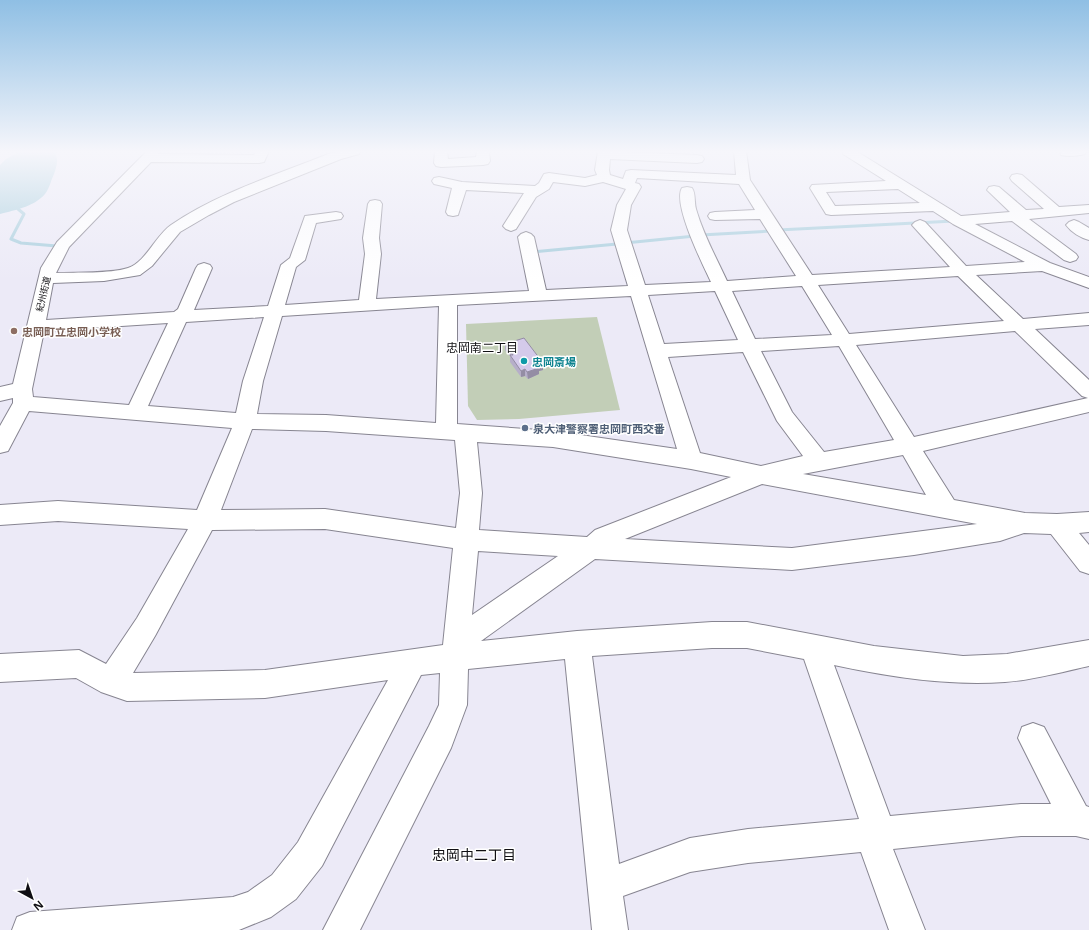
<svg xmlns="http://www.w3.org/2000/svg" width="1089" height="930" font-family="'Open Sans','Noto Sans JP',sans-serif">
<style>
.green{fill:#c2ceb7}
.water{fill:#aacfde}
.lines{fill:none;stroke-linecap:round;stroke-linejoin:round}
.stream{stroke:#aacfde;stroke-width:3}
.minor-casing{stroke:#878591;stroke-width:2}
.minor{fill:#fff;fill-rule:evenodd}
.wall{fill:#b6aec9}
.shaded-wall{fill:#948da4}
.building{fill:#d4caea;stroke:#948da4}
.education-dot{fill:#8d6e63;stroke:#fff;stroke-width:1.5}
.culture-dot{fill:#0f9aa8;stroke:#fff;stroke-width:1.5}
.service-dot{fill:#5c6f8a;stroke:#fff;stroke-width:1.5}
.labels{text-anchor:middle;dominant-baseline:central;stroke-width:3;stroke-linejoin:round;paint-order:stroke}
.far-street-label{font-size:9px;fill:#100f13;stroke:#fff}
.education-label{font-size:11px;font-weight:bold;fill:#785e54;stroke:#fff;text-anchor:start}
.culture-label{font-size:11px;font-weight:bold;fill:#0d838f;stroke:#fff;text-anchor:start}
.service-label{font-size:11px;font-weight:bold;fill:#4e5e75;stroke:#fff;text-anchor:start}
.neighbourhood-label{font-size:12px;fill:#100f13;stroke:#fff}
.near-neighbourhood-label{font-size:14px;fill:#100f13;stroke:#fff}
</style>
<rect width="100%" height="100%" fill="#eceaf7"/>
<!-- green -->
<path class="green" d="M597,317l23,93 -101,9 -42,1 -9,-14 -2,-82z"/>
<!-- water -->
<path class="water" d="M21,151h33c5,7 3,15 0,23 -3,6 -4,12 -7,17 -9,15 -32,19 -47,23v-49l6,-6z"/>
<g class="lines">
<!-- stream -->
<path class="stream" d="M18,209l6,5 -13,25 10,4 36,3 -2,2
M778,230l176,-9
M701,235l70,-4
M625,243l70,-7
M532,252l85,-8"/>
<defs>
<path id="minor" d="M147,151h13l-2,3 96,1 3,-4h12l-5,11 -5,1 -108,-1 -82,85 -13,26c21,-1 53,1 72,-5 18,-6 28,-33 43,-43 46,-32 108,-51 160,-72l10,-2h19l-1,3 -18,5 -107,43 -25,13 -29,17 -28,34 -12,9 -36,6 -51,2 -7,37 128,-8 4,-3 18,-41 2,-3 6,-2 6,2 2,3 -18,42 74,-4 13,-41 9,-7 15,-42 31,-4 5,1 2,3 -2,3 -25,4 -11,37 -9,7 -11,38 74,-5 6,-46 -2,-16 5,-34 2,-3 5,-1 5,1 2,3 -3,34 2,16 -5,45 153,-8 -11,-54 3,-3 5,-2 5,2 3,3 12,53 82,-4 -17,-56 6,-25 9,-16 -23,-7 -18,4 -32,-4 -4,7 -13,8 -20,32 -5,2 -5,-2 -3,-3 21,-33 -58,-3 -8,25 -5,1 -5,-1 -2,-3 6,-24 -18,-4 -2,-3 2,-3 5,-1 23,5 73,4 4,-3 5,-9 5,-1 36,5 12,-3 -2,-5 3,-19 99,4 5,1 2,3 -2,3 -5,1 -87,-4 -1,11 1,5 13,4 3,-8 5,-1 105,5 -2,-24h12l4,29 62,95 138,-8 -38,-42 3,-3 5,-2 5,2 41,44 59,-4 -72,-38 -20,-13 -102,4 -5,-1 -16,-26 2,-3 74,-4 -43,-27 -1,-3h14l105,65 49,-4 -23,-22 2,-3 5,-1 5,1 27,23 18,-1 -32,-28 -2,-3 2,-3 5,-1 5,1 37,32 30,-2v8l-60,6 47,35 2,3 -2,3 -6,2 -6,-2 -52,-39 -37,3 75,39 39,14v11l-47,-17 -66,4 47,44 66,-6v12l-54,4 54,51v32l-166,39 31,49 71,13 32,1 32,-2v20l-10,1 10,12v29l-9,-3 -29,-37 -27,-1 -24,8 -86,14 -122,15 -197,-11 -114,82 96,-10 135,-9h35l127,24 89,10 44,-2 82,-14v26c-27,6 -56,14 -84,16 -57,4 -115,-5 -171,-17l56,151 131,-12h30l-33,-66 4,-11 11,-4 11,4 42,79 3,1v32l-13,-3h-55l-128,13 32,81h-36l-28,-78 -113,11 -58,9 -67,24 5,34h-36l-27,-271 -97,10 -1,36 -16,43 -91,182h-37l106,-204 10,-21 1,-32 -19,2 -99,191 -26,33 -25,18 -32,13h-227l5,-13 13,-5 203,-15 15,-5 24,-17 26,-33 90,-162 -123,18 -138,3 -26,-9 -25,-14 -76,4v-28l79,-4 27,14 31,-46 51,-89 -130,-8 -58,4v-20l58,-4 139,9 35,-82 -203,-17 -21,40 -8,2v-27l13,-23v-5l-13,3v-14l13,-3 28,-116 16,-26zM637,178l102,6 16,26 -40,2 -5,1 -2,3 2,3 5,1 45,-1 36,57 -69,5c-11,-24 -24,-47 -31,-72 -2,-7 0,-15 -4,-21l-5,-1 -5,1c-10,15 21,77 29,94l-66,3 -18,-55 4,-25 10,-18 -2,-3 -4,-1zM898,189l22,14 -85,3 -9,-14zM958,276l46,45 -155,13 -31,-49zM802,286l30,49 -77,4 -23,-48zM715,291l23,49 -74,4 -16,-49zM631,296l46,153 -124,-18 -96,-7v-119zM439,306l-3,117 -110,-8 -69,-1 6,-33 19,-65zM264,317l-21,64 -7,32 -88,-7 38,-84zM168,323l-39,82 -96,-8 -1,-8 12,-58zM1015,331l67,65 6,2 -174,39 -58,-92zM839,346l55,94 -70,12 -32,-40 -31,-61zM743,352l34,69 26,35 -42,10 -61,-13 -32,-96zM252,429l74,2 129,9 5,53 -4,35 -131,-19 -104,1zM477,442l76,5 138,22 40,8 -136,53 -8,7 -108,-7 3,-37zM903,455l23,40 -123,-21zM762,484l215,40 -185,24 -167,-9zM325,529l128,19 -10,97 -178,25 -132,3 22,-37 57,-106zM478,551l80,5 -86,59zM712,648h35l57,11 55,160 -111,10 -58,9 -71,26 -27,-208z
M435,151h12l1,8 28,-2 1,-6h12l1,10 -2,3 -5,1 -42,2 -5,-1 -2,-3z
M1060,151h26l-1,3c-8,2 -16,3 -24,1l-1,-3z
M1074,220l5,2 10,6v12c-8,-2 -18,-8 -23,-15l3,-3z"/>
</defs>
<!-- minor casing -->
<use href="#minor" class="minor-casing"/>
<!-- minor -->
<use href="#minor" class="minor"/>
</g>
<!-- wall -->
<path class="wall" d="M505,344l38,26 -4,1v3l-11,5 -3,-3 -4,1 -11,-15v-6l-5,-6z"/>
<!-- shaded-wall -->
<path class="shaded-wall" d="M543,363v7l-4,1v3l-11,5 -1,-7 10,-7z
M525,369v7l-4,1v-6z"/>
<!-- building -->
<path class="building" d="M524,338l19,25 -6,2 2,3 -12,4 -2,-3 -4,2 -11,-16h3l-8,-11z"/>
<!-- sky -->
<linearGradient id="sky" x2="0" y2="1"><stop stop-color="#8fbfe4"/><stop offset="0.54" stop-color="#f6f6fb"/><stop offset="1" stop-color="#f6f6fb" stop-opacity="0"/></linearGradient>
<rect width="1089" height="281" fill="url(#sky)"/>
<!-- markers -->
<circle class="education-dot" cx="14" cy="331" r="4"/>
<circle class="culture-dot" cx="524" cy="361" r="4"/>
<circle class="service-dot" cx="525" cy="428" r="4"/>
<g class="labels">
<!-- far-street labels -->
<g class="far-street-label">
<text transform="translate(43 294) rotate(-77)">紀州街道</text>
</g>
<!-- education labels -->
<g class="education-label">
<text x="22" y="331">忠岡町立忠岡小学校</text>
</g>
<!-- culture labels -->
<g class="culture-label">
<text x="532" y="361">忠岡斎場</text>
</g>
<!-- service labels -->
<g class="service-label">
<text x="533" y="428">泉大津警察署忠岡町西交番</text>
</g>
<!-- neighbourhood labels -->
<g class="neighbourhood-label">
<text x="482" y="347">忠岡南二丁目</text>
</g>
<!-- near-neighbourhood labels -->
<g class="near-neighbourhood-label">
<text x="474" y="854">忠岡中二丁目</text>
</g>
</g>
<!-- north arrow -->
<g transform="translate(32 898) rotate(140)" stroke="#ffffff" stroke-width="3" paint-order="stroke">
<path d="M0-3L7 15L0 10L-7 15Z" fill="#100f13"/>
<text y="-6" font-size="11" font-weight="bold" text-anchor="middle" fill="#100f13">N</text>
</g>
</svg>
